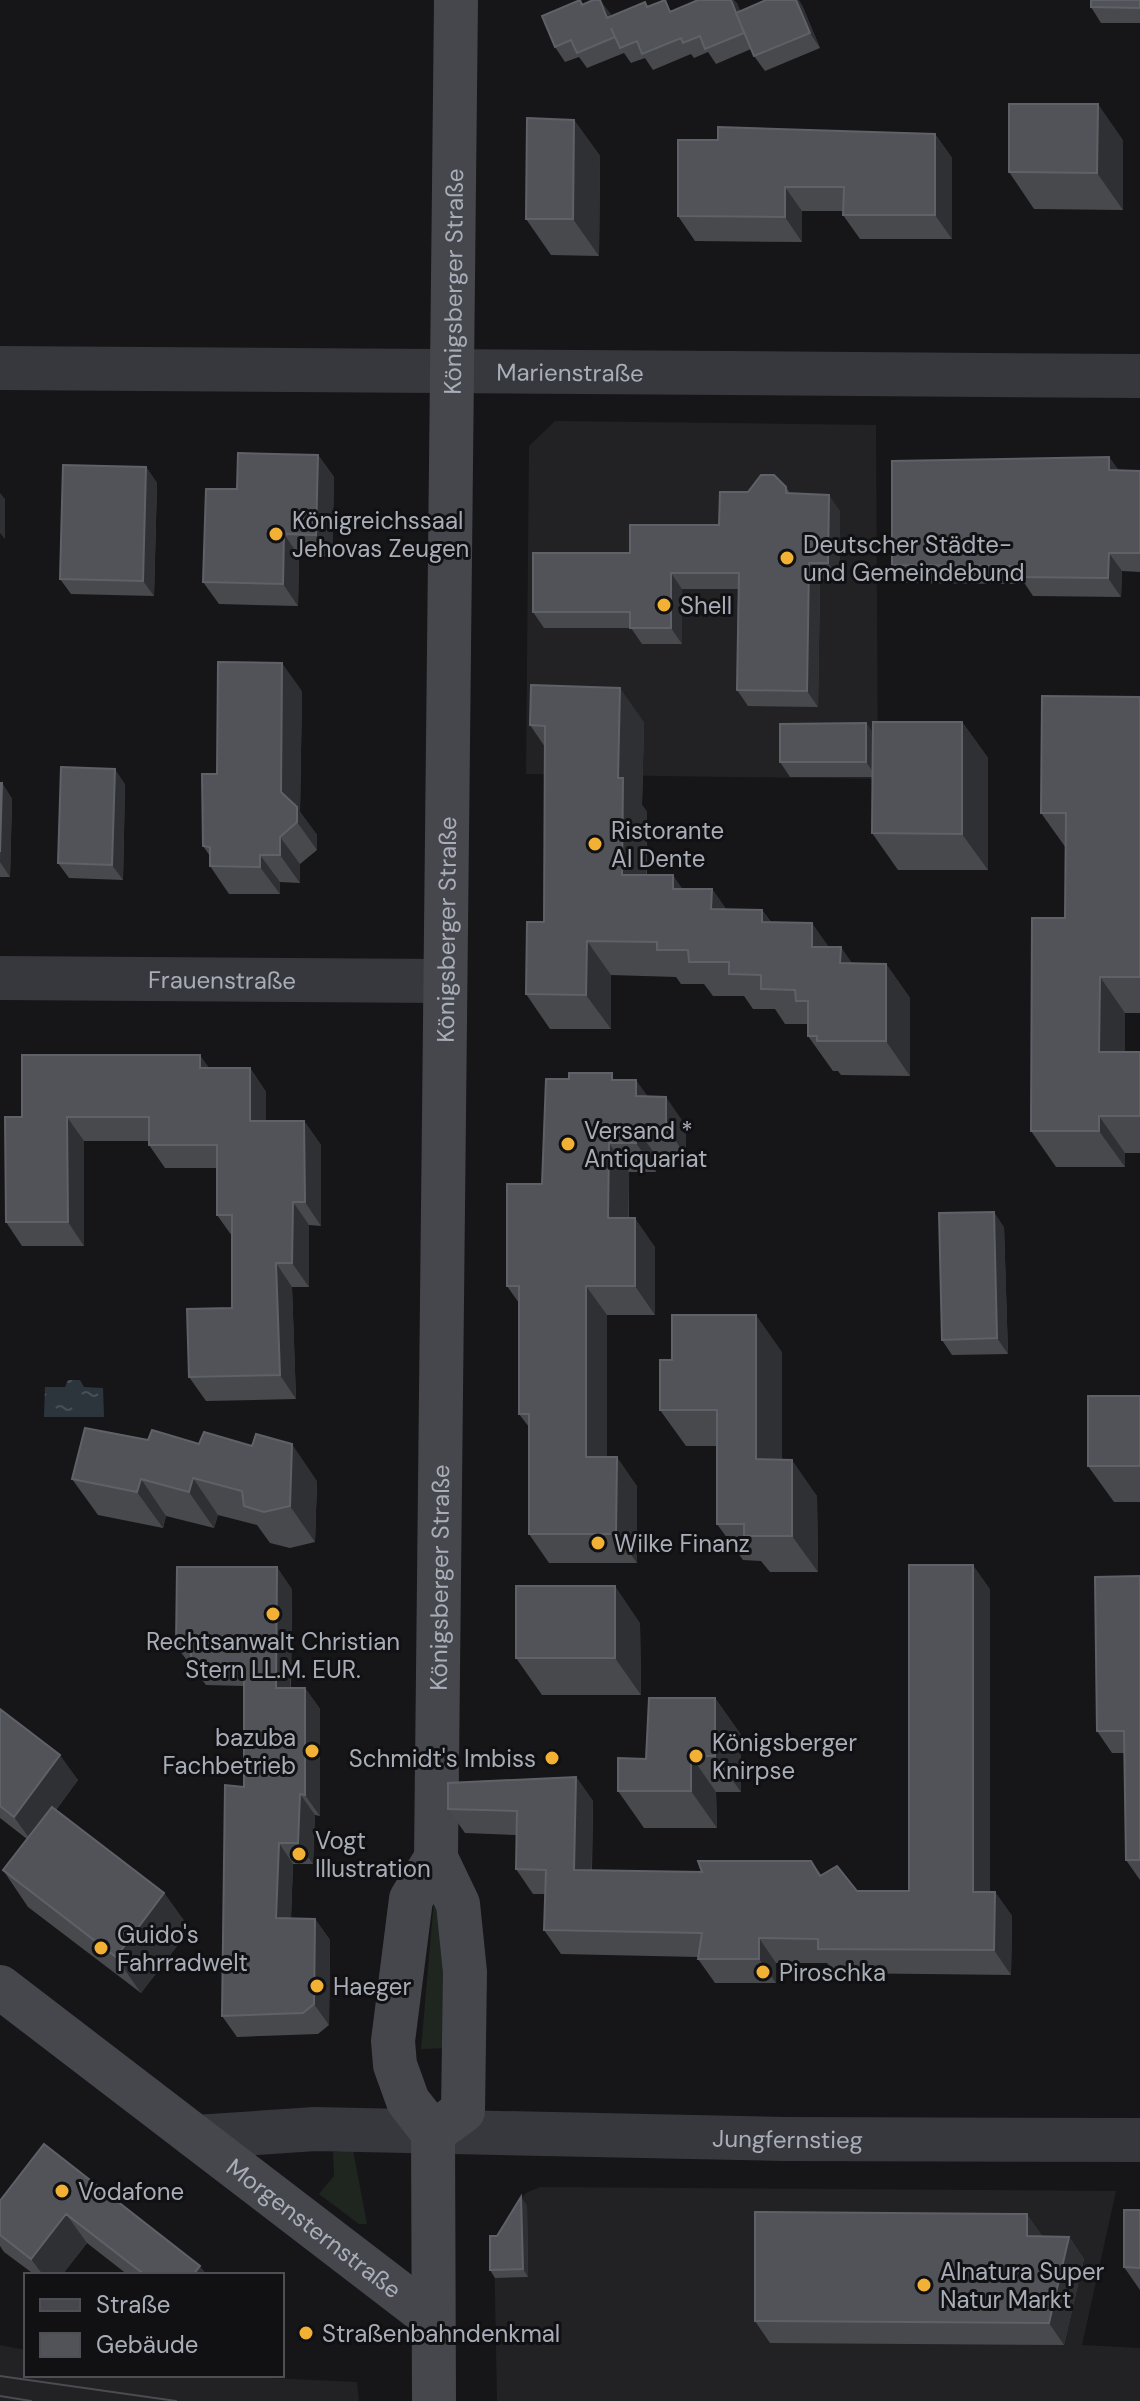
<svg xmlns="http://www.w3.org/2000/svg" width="1140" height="2401" font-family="'DM Sans',sans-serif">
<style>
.built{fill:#222225}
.green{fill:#1e261f}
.water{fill:url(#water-ripples)}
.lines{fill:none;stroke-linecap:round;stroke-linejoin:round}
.minor{stroke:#37383d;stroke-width:44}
.secondary{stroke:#45474d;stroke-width:44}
.tram{stroke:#4a4c52;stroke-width:2}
.wall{fill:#47494d}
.shaded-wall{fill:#2f3033}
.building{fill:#525359;stroke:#5f6168;stroke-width:2}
.poi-dot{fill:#f2b134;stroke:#111113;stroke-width:3}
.labels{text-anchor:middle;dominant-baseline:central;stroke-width:6;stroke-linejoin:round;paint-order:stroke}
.street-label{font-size:24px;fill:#a8adb8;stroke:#111113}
.poi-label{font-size:24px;fill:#a8adb8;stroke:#111113;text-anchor:start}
</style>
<defs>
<pattern id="water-ripples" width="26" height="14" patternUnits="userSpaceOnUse" patternTransform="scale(2)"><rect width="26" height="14" fill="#2c353c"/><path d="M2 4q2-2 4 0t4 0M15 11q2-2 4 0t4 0" fill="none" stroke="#485056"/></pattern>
</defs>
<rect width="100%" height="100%" fill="#161618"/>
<!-- built -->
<path class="built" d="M555,421l321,4 2,354 -352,-5 3,-328z
M540,2187l576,4 -34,154 58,3v53h-643l-3,-159 19,-34 13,-15z
M0,2345l26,5v25h176l155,7 2,19h-359z"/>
<!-- green -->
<path class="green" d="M434,1900h6l7,148 -26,1z
M353,2150l14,74h-8l-40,-30 15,-18 -1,-24z"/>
<!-- water -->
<path class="water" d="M68,1380h12l4,7 19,1 1,29h-60l1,-30h20z"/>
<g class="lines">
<!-- minor -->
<g class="minor">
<path id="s1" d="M0,368l1140,8"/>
<path id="s2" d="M0,978l445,3"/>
<path id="s3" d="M196,2137l119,-8 468,10 357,1"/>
</g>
<!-- secondary -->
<g class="secondary">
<path id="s4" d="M0,1987l432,331"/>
<path id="s5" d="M433,2133l30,-22 2,-139 -7,-68 -22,-46 20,-1858"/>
<path d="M434,2401l-1,-268 -25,-32 -13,-36 -2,-24 18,-142 25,-41"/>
</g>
<!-- tram -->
<path class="tram" d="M0,2376l176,25
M0,2396l31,5"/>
</g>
<!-- wall -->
<path class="wall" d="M580,0l3,4 27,9 1,3 37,-10 24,5 65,-8 3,8 62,-6 18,43 -55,23 -11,-15 -3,-7 -35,15 -8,-12 -14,6 -3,-4 -38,16 -8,-12 -14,5 -7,-10 -37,15 -8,-11 -14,5 -10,-15z
M1140,0v23h-39l-10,-16z
M574,120l26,36 -1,100 -48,-1 -25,-36z
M935,134l17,24v81h-92l-17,-24v-4h-41v31l-107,-1 -17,-25 40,-76z
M1123,140v70l-89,-1 -25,-37z
M318,455l16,22 -2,80 -33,-1 -1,50 -79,-2 -16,-22 34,-93z
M1109,457l10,14h21v101l-18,-1 -1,26 -88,-1 -8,-12 -120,-1 -13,-18z
M146,467l11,16 -3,113 -83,-2 -11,-15z
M786,487l4,6 50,18v69l-20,-1 -2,128 -70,-1 -11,-16 1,-101h-56v55h-40l-11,-16h-87l-11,-16 97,-59 89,-28 29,-33z
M302,691l-2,121 17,23v15l-17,14v19l-20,-1v12h-51l-19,-28v-10l-7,-10 14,-72z
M1140,697v316h-15v39h15v101h-15v14h-69l-25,-36 34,-213 1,-70 -25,-35z
M644,722l-2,83 5,7v63l36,14h29l14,20 36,1 9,12 58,25 23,16 34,1 24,34v78l-69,-1 -3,-4h-5l-25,-35v-12h-23l-10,-15h-22l-9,-13h-31l-9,-12h-23l-5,-7 -65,-2v54h-61l-24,-35 18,-72 1,-175 -15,-22z
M962,722l26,36v112h-90l-26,-37v-56h-82l-10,-15 86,-39 7,10z
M0,783h2l10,16 -2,78h-10z
M125,784l-2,96 -54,-2 -11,-15z
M210,1068h40l16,24v29h38l17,24v81l-12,-1v62h-17l4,112 -90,2 -17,-24 43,-69v-72l-15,-21v-47h-52l-16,-23v-4h-65v105h-62l-16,-24 16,-105z
M616,1080l32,16 38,30v30h-30v16h-27v46l26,29v68h-48v142l30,29v77h-88l-20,-29v-107l-10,-13v-111l-12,-17 35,-102z
M1004,1227l4,127 -56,1 -10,-15z
M782,1352v108l35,36 1,76h-48l-9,-11 -18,-1 -26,-36v-78h-31l-26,-36 12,-50z
M1140,1396v106h-26l-26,-36z
M148,1440l169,41 -2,61 -25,6 -20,-5 -13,-18 -39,-10 -4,13 -48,-12 -3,12 -65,-13 -26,-36z
M1140,1576v304l-14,-20 -2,-107h-12l-15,-22z
M292,1589l-1,99h14l15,21v107l-5,-1 -2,49h-20l-2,55h24l15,21 -1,85 -11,9 -81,3 -15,-21 22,-229v-101l-38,-1 -30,-39z
M990,1589v303h5l17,24 -1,59 -176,-2 -8,-10h-51v20h-61l-17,-24v-2l-137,-3 -17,-24 1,-36h-12l-17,-25 1,-34 -52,-2 -17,-24 128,-32 17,24 -1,69 110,2 109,-11 11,15 35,15h52z
M640,1623l1,72h-99l-26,-37z
M715,1698l26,37v57h-25l1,36h-73l-26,-37 28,-32z
M0,1709l78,71 -22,30 108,83 26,36 -49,64 -113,-86 -25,-37 24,-31 -27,-21z
M44,2144l163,131h-79l-41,-32 -25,32h-27l-31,-23 -4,-6v-45z
M527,2205l1,72 -33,1 -5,-8 7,-34z
M1140,2210v80l-16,-23z
M1042,2235v2h27l15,22 -20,86 -294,-2 -15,-22z"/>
<!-- shaded-wall -->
<path class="shaded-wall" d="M600,0l10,13 8,20 -11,-15z
M731,0h3l3,3 17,45 -10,-15z
M796,0h3l3,5 18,43 -10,-15z
M1098,104l25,36v70l-26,-37z
M574,120l26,36 -1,100 -26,-37z
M935,134l17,24v81l-17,-24z
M785,187l17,24v31l-17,-25z
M318,455l16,22 -2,80 -16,-22z
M1109,457l13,18 -13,-5z
M146,467l11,16 -3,113 -11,-15z
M0,493l5,6v40l-5,-6z
M829,495l11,16v69l-12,-17z
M284,534l15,22 -1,50 -15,-22z
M1109,553l13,18 -1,26 -13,-19z
M809,563l11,16 -2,128 -11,-16z
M671,573l11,16v55l-11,-16z
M282,663l20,28 -2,121 17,23v15l-20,-28 -16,-30z
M620,688l24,34 -2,83 5,7 -1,97 -24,-34 -4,-97z
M962,722l26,36v112l-26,-36z
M866,723l11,15v39l-11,-15z
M115,769l10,15 -2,96 -11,-15z
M2,783l10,16 -2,78 -10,-15z
M280,837l20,27v19l-20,-28z
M260,855l20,27v12l-20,-27z
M673,875l24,35 -24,-21z
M712,889l24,34 -25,-14z
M762,910l24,35 -24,-23z
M812,923l24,34 -24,-10z
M587,941l24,34v54l-25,-34z
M841,947l24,35 -25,-19z
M886,964l24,34v78l-24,-35z
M1100,977l25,36v76l-26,-37z
M200,1055l17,24 -17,-11z
M250,1068l16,24v53l-16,-24z
M636,1080l21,29 -21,-13z
M666,1097l20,29v30l-20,-29z
M1099,1116l26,37v14l-26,-36z
M67,1117l17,24v105l-16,-24z
M304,1121l17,24v81l-16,-24z
M636,1127l20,29v16l-20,-29z
M609,1143l20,29 -1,75 -20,-29z
M293,1202l16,23v62l-17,-24z
M994,1212l10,15 4,127 -11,-16z
M635,1218l20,29v68l-20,-29z
M276,1263l16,24 4,112 -16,-24z
M586,1286l21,29v171l-21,-29z
M756,1315l26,37v144l-26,-37z
M292,1444l25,37 -2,61 -25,-36z
M617,1457l20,29v77l-21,-29z
M792,1460l25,36 1,76 -26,-36z
M193,1478l25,37 -4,13 -25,-36z
M141,1479l25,37 -3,12 -26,-36z
M973,1565l17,24v327l-17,-24z
M277,1567l15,22 -2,120 -14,-21z
M615,1586l25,37 1,72 -26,-37z
M305,1688l15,21v107l-15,-21z
M715,1698l26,37v57l-26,-36z
M60,1755l18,25 -46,62 -18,-25z
M691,1756l25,36 1,36 -26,-37z
M576,1777l17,24 -2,93 -17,-24z
M300,1794l15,21 -2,49 -15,-21z
M279,1843l14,21 -3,76 -14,-22z
M995,1892l17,24 -1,59 -17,-25z
M164,1893l26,36 -49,64 -25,-36z
M315,1919l15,21 -1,85 -15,-21z
M759,1938l17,25v20l-17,-24z
M521,2197l6,8 1,72 -5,-8z
M66,2214l21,29 -25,32h-19l-12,-16z
M1027,2214l15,21v23l-15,-22z
M1069,2237l15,22 -20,86 -15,-22z
M200,2266l7,9h-14z"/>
<!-- building -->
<path class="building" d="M580,0l2,5 11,-5h7l7,18 38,-16 2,5 18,-7 5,12 28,-12h33l13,33 -39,16 -5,-13 -17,7 -2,-5 -39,16 -5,-13 -17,7 -9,-20 4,9 -38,16 -6,-13 -16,7 -13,-31z
M766,0h30l14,33 -56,23 -18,-43z
M1091,0h49v8l-49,-1z
M1009,104h89l-1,69 -88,-1z
M527,118l47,2 -1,99h-47z
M718,127l217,7v81h-92l1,-28h-59v30l-107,-1v-76h40z
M238,453l80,2 -2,80 -32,-1 -1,50 -80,-2 3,-93h31z
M1109,457v13l31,1v82h-31l-1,25 -88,-1v-11l-128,-1v-104z
M63,465l83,2 -3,114 -83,-2z
M761,475h13l12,12v6l43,2 -1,68h-19l-2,128 -70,-1 2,-117h-68v55h-41v-16h-97v-59h97v-28h89l1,-33h28z
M218,662l64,1 -1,129 16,15v15l-17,15v18h-20v12l-50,-1v-19l-7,-1 -1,-72h15z
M531,685l89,3 -2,90h5l-1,97h51v14h39l-1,20 51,1v12l50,1v24h29l-1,16 46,1v77h-69v-5h-9v-35h-12l-1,-11 -34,-1v-14l-32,-1v-12h-40l-1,-12h-31v-8l-70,-1 -1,54 -60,-1 1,-72h17l1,-196 -15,-1z
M1042,696l98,1v280h-40l-1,75h41v64h-41v15h-68l1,-213h33l1,-105h-25z
M873,722h89v112l-90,-1z
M866,723v39h-86v-38z
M61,767l54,2 -3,96 -54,-2z
M0,783h2l-2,69z
M22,1055h178v13h50v53h54l1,81h-12l-1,61h-16l4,112 -91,2 -2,-68 45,-1v-93h-15v-70h-68v-28h-82l1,105h-62l-1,-105h17z
M569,1073h43v7h24v16l30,1v30h-30v16h-27l-1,75h27v68h-49v171h31l-1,77h-87v-120h-10v-128h-12v-102h35l4,-105h23z
M994,1212l3,126 -55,2 -3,-127z
M672,1315h84v144l36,1v76h-48v-12h-27v-114h-57v-50h12z
M1088,1396h52v70h-52z
M85,1428l63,12 4,-10 47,14 5,-12 48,14 4,-12 36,10 -2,62 -26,6 -20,-6 -2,-15 -49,-13 -4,14 -48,-13 -4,13 -65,-13z
M909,1565h64v327h22l-1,58 -176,-1v-10l-59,-1v21h-61l4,-26 -158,-3 2,-60 -30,-1 1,-58 -69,-2v-26l128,-6 -2,93 128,2 -4,-11h113l9,15 17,-10 20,25h52z
M177,1567h100l-1,121h29v107l-5,-1 -2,49h-19l-3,75 39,1 -1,85 -11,9 -81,3 3,-231 19,2v-122l-53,-1v-17l-15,-1z
M1140,1576v284h-14l-2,-129h-27l-2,-154z
M516,1586h99v72h-99z
M649,1698h66v58h-24v35h-73v-33l28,1z
M0,1709l60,46 -46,62 -14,-11z
M52,1807l112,86 -48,64 -113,-87z
M44,2144l156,122 -7,9h-48l-79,-61 -35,45 -31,-24v-34z
M521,2197l2,72 -33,1v-34h7z
M1124,2210h16v58l-16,-1z
M755,2212l272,2v22l42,1 -20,86 -294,-2z"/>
<!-- markers -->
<g class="poi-dot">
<circle cx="276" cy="534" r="8"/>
<circle cx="787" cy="558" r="8"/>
<circle cx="664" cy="605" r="8"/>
<circle cx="595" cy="844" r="8"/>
<circle cx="568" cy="1144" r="8"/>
<circle cx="598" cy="1543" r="8"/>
<circle cx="273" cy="1614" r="8"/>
<circle cx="312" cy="1751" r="8"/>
<circle cx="696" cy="1756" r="8"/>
<circle cx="552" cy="1758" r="8"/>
<circle cx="299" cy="1854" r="8"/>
<circle cx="101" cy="1948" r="8"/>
<circle cx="763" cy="1972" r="8"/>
<circle cx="317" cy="1986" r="8"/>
<circle cx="62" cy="2191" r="8"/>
<circle cx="924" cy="2285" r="8"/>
<circle cx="306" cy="2333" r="8"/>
</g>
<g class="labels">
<!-- street labels -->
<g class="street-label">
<text stroke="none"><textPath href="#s5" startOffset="1872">Königsberger Straße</textPath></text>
<text stroke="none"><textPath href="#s1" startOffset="570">Marienstraße</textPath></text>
<text stroke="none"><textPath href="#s5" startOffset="1224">Königsberger Straße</textPath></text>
<text stroke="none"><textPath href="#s2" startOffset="222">Frauenstraße</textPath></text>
<text stroke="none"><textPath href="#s5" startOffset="576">Königsberger Straße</textPath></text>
<text stroke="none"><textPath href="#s3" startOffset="592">Jungfernstieg</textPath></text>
<text stroke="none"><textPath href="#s4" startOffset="396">Morgensternstraße</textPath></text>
</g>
<!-- poi labels -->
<g class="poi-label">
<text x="292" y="520">Königreichssaal<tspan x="292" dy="28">Jehovas Zeugen</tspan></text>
<text x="803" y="544">Deutscher Städte-<tspan x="803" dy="28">und Gemeindebund</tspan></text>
<text x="680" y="605">Shell</text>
<text x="611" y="830">Ristorante<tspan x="611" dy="28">Al Dente</tspan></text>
<text x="584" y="1130">Versand *<tspan x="584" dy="28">Antiquariat</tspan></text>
<text x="614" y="1543">Wilke Finanz</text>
<text x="273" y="1641" text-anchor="middle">Rechtsanwalt Christian<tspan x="273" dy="28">Stern LL.M. EUR.</tspan></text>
<text x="296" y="1737" text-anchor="end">bazuba<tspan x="296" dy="28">Fachbetrieb</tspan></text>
<text x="712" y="1742">Königsberger<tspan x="712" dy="28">Knirpse</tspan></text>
<text x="536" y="1758" text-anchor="end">Schmidt's Imbiss</text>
<text x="315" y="1840">Vogt<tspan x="315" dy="28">Illustration</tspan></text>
<text x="117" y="1934">Guido's<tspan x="117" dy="28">Fahrradwelt</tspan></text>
<text x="779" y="1972">Piroschka</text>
<text x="333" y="1986">Haeger</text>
<text x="78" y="2191">Vodafone</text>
<text x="940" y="2271">Alnatura Super<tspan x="940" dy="28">Natur Markt</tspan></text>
<text x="322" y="2333">Straßenbahndenkmal</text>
</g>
</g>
<!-- legend -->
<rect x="24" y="2273" width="260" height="104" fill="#111113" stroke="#4d4f55" stroke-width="2"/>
<rect x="40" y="2299" width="40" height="12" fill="#45474d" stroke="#4d4f55" stroke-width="2"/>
<text x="96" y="2313" font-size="24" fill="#a8adb8">Straße</text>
<rect x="40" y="2333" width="40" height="24" fill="#525359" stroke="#4d4f55" stroke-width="2"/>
<text x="96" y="2353" font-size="24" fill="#a8adb8">Gebäude</text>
</svg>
